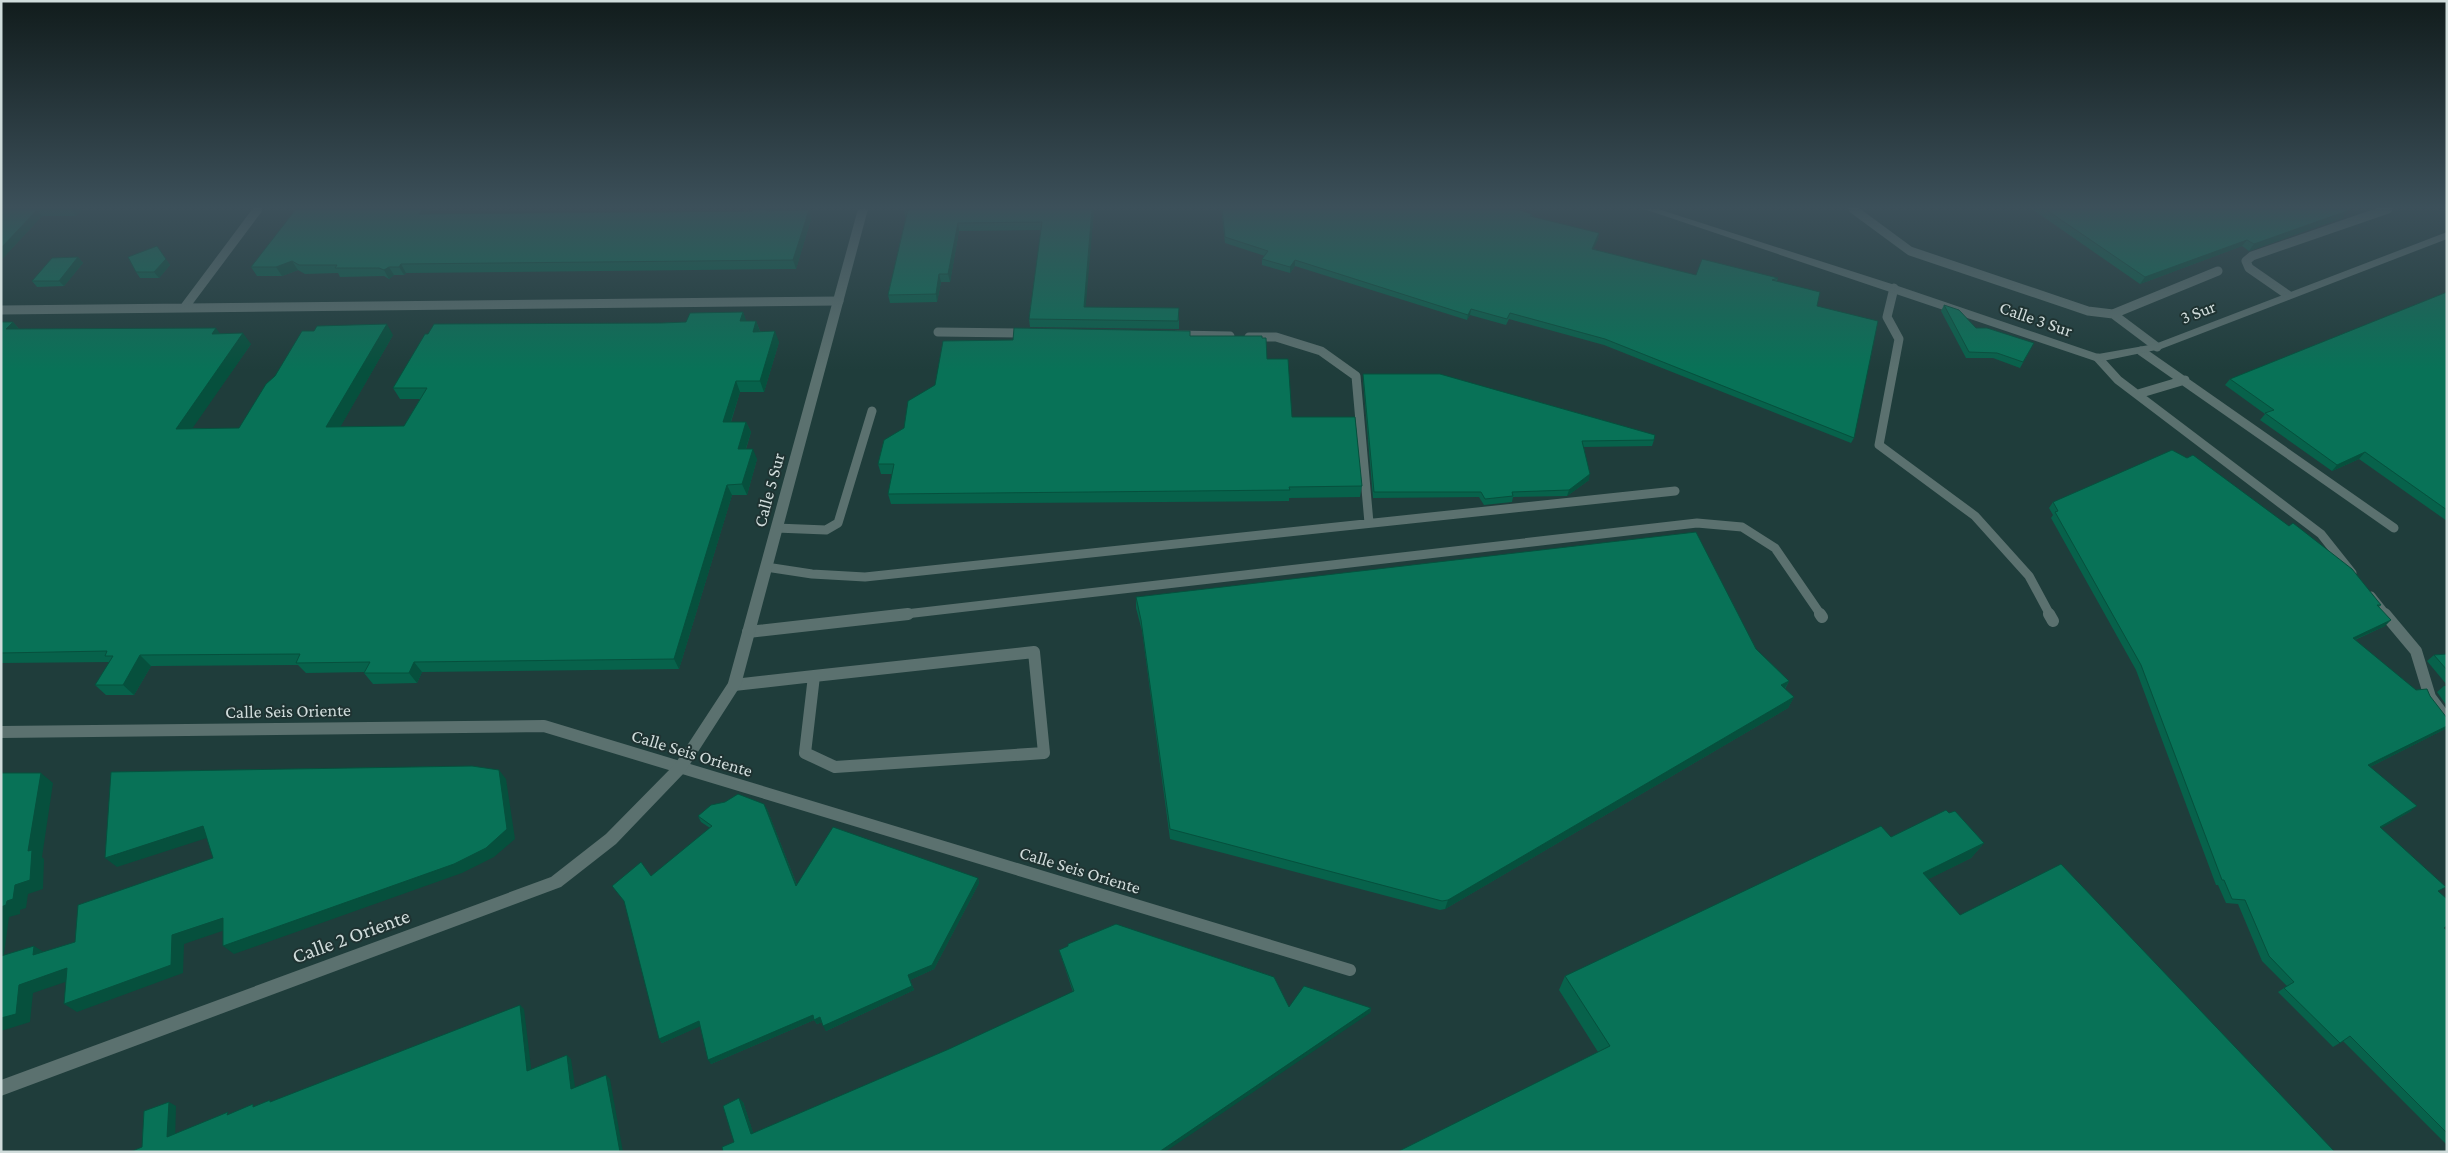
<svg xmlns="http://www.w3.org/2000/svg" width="2448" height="1153" font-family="'Crimson Pro',serif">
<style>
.built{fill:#1f3d3b}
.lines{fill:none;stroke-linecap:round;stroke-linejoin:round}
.service-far1{stroke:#5b716f;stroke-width:9}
.service{stroke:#5b716f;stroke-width:12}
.minor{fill:#5b716f;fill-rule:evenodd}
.tertiary{fill:#5b716f;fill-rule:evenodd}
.wall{fill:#07624b}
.shaded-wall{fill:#06503d}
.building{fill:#087257;stroke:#06503d}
.labels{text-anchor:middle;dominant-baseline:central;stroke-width:4;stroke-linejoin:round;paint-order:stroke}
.street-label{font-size:18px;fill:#d0dcdb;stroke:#1f3332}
.near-street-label{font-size:21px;fill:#d0dcdb;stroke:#1f3332}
</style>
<rect width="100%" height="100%" fill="#1f3332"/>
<!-- built -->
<path class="built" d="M1,209h2446v943h-2446z"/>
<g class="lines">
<!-- service-far1 -->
<path class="service-far1" d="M1853,209l57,42 178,60 25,3 44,33
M1894,288l-7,29 12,22 -20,106 96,71 54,60 21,39
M2288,295l-39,-27 -3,-7 6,-5 136,-47
M184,308l74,-99
M1,310l838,-9
M2113,314l105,-43
M938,332l89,1
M1177,335l53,1
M1249,337h27l45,14 35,25 13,147
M2141,351l253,177
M2098,358l20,22 203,154 31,39
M2138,394l47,-14
M776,528l50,2 12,-7 34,-112
M766,567l46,7 53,3 810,-86
M2371,596l15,19
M897,615l800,-92 45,4 33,21 46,67"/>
<!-- service -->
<path class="service" d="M1820,614l2,3
M2049,614l4,7
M2385,614l31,37 14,46 17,23
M748,632l160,-18
M1034,652l10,101 -209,14 -30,-14 9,-77z
M734,685l80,-9
M1,732l543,-6 806,244"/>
<!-- minor -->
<path class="minor" d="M1644,209h14l240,77 200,68 57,-10 292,-112v7l-286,110 -63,13z"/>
<!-- tertiary -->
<path class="tertiary" d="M858,209h10l-127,476 -56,87 -69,72 -55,43 -560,209v-16l550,-203 55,-43 69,-70 53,-81z"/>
</g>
<!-- wall -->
<path class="wall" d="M1,209h82l-7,7h-34l-41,44z
M432,209l-3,5 380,-4 2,9 -15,50 -390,4 -2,2h-10l-5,4 -5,-3 -44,1 -2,-4 -33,1 -7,-4 -16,6h-25l-6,-9z
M904,209h190l-9,98 94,8v14l-149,-2 -1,-8 12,-89 -82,1 -9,51h-9l-4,20 -47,1 -2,-8 18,-79h-1z
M1221,209h295l16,5v3l67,16 -1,6 -5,10 103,26 82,3 -1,3 40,25 37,132 -3,5 -247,-98 -95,-26 -3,6 -36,-10 -3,5 -172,-54 -5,7 -28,-8v-6l3,-3 -40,-13z
M2032,209h319l-4,1 -5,8 -93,33 -7,-5 -102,38z
M157,246l13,19 -11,13h-19l-4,-6z
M78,257l5,6 -19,23 -27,1 -5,-6z
M2447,292v229l-88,-62 -27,12 -72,-51 5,-6 -40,-29 5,-6z
M1944,305l32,23 58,15 -14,25 -27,-10h-27l-25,-47z
M743,312l3,9h10l4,10 19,11 -15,50h-24l-9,30h15l5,10 -5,17 11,10 -10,36h-15l-53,174 -257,3 -5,11 -44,1 -9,-11 1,-1 -59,1 -8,-8 -147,1 -17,29h-28l-11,-10 15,-23 -109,1v-341h12l6,7 201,5 31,10 -59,84h47l154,-93 -53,92 64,-1 16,-27h-20l-7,-11 269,-65 24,-1z
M1190,336l72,2 5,21 25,58 70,69 -2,11 -71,1v3l-398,3 -3,-10 4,-20h-11l-3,-10 26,-36 109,-88z
M1363,374l291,66 -2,6 -68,1 5,33 -22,16 -54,1 -1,5 -28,3 -5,-8 -106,1 -10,-118z
M2053,502l328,103 -2,2 6,19 -30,14 61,50 14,6 17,32 -77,39 41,44 -30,17 57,64 7,36 2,2v215l-104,-104 -10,6 -55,-55 9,-6 -25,-25 -24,-57 -12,-1 -8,-18h-2l-80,-215 -85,-152 2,-3 -4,-7z
M1136,597l620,52 33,32 -4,8 9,8 -6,11 -343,201 -5,1 -270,-71 -28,-208 -6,-23z
M2447,654v31l-20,-24 7,-6z
M2444,686h3v20l-10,-14z
M767,809l30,76 181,-7 1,5 -45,86 -24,11 4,10 -88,41 -4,-9 -5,2 -3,-4 -103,44 -11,-38 -38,17 -3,-4 -8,-163 59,-48 -9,-6 -3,-6z
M1949,813l35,30 -13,15 -43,21 32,36 375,237 -737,-100 -39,-62 6,-14 326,-139z
M1059,950l230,57 82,1 -1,5 -636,129 9,-40 10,31 196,-84 124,-57z"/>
<!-- shaded-wall -->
<path class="shaded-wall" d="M71,209h12l-7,7z
M423,209h9l-8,13 -5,-8z
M769,209h17l-18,10 -2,-8z
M1092,209h2l-9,106 -1,-8z
M37,210l5,6 -41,44v-12z
M809,210l2,9 -15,50 -3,-9z
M2347,211l-5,7 -93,33 5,-7z
M958,223l1,8 -9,51 -2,-8z
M1599,233l-1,6 -7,16 1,-6z
M2247,240l-5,6 -102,38 5,-7z
M157,246l13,19 -11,13 -5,-6z
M78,257l5,6 -19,23 -5,-5z
M1295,260v6l-5,7v-6z
M292,261l6,9 -16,6 -6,-9z
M401,264l5,9 -2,2 -5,-8z
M389,267l5,8 -5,4 -5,-9z
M939,274l2,8 -4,20 -1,-8z
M1471,309l-1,6 -3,5 1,-5z
M743,312l4,11 -7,-2z
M756,321l4,11h-7z
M13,322l9,11 -16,-4z
M387,324l6,11 -59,103 -8,-11z
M216,328l8,11 -12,-5z
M775,331l4,11 -15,50 -4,-11z
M243,333l8,11 -66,95 -9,-10z
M736,381l4,11 -13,41 -4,-11z
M746,422l5,10 -9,28 -4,-11z
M753,449l4,10 -10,36 -5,-11z
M2365,452l-6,7 -27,12 5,-6z
M1590,474l-1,6 -22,16 2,-6z
M727,485l5,10 -53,174 -5,-10z
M2391,620l-6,6 -38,17 6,-5z
M140,655l11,11 -17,29 -11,-10z
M414,662l8,10 -5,11 -8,-10z
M1789,681l-6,10 -2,-6z
M1794,697l-6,11 -343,201 3,-9z
M2447,726v2l-85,43 6,-6z
M499,770l7,9 9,60 -21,18 -32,16 -228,81 -11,-8z
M41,773l12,10 -11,74 2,2 -1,30 -15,5 -2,14 -6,2v4l-11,3 -7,52h-1v-62l6,-6 8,-16 13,-34z
M764,804l3,5 32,82 -3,-5z
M2417,806l-6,5 -38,22 7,-6z
M203,826l10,10 -96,31 -12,-9z
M1984,843l-13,15 -60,30 12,-15z
M978,878l1,5 -45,86 -24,11 4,10 -88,41 -3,-5 85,-51z
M223,918l11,9 -50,17 -1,29 -106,39 -13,-8 108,-69z
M34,946l13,8 -14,1z
M67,968l13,9 -47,16 -3,29 -29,9v-13l18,-33z
M520,1005l4,4 8,66 -5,-4z
M1371,1008l-1,5 -205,139h-6z
M813,1015l7,2 3,5 -6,2 -3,-4 -103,44 -3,-4z
M699,1021l4,4 -41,18 -3,-4z
M567,1055l4,4 5,34 -5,-4z
M606,1075l4,4 13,73h-3z
M739,1098l4,4 12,36 -4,-4z
M169,1102l7,4 -1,34 -8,-3z"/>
<!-- building -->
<path class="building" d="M1,209h71h-1l-34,1 -36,38z
M296,209h127l-4,5 334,-3v-2h16l-3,2 43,-1 -16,50 -392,4 -2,3h-10l-5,3 -5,-2h-44l2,-3h-38l-7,-4 -16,6h-25z
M908,209h184l-8,98 95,1 -1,13 -149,-2 13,-97 -84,1 -10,51h-9l-3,20 -48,1z
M1222,209h294l16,5 -2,2 69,17 -7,16 104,26 6,-16 76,19 -6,2 48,12 -3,14 61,15 -24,117 -249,-99 -95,-26 -3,6 -36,-10 -3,6 -173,-55 -5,7 -28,-8 6,-8 -43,-14z
M2045,209h301l1,2 -93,33 -7,-4 -102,37z
M157,246l9,13 -12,13h-18l-8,-15z
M78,257l-19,24h-27l20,-23z
M2447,292v218l-82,-58 -28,13 -72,-52 9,-3 -44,-31z
M1944,305l15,5 17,18h11l47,15 -11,19 -26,-9 -28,-1z
M743,312l-3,9h16l-3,11 22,-1 -15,50h-24l-13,41h23l-8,27h15l-11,35 -15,1 -53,174 -260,3 -5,11h-45l6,-11 -74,1 4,-9 -160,1 -17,30h-28l18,-29h-8l2,-5 -106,2v-331h12l-7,7 210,-1 -4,6 31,-1 -67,96 63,-1 27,-44 9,-8 27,-45h12l3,-5 70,-2 -61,103 78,-1 23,-38h-34l32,-54h3l6,-10 228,-1 24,-1 4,-9z
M1014,328l176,3v5h72v2h4l1,21h21l4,58h63l7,69 -73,1 1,3 -402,4 6,-30h-16l6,-24 20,-12 4,-27 27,-16 8,-44 70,-1z
M1363,374h77l215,61 -1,5 -72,1 8,33 -21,16 -57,2 1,4 -28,3 -4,-7h-107z
M2172,450l15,8 6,-3 96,71 4,-3 59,46 29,36h-4l14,15 -38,18 63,52 11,-1 3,7 17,22v8l-79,39 49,41 -37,21 66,60 -8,4 9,8v27l-3,2 3,2v203l-97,-97 -10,7 -56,-55 10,-6 -25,-26 -24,-56 -13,-1 -8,-19h-2l-81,-215 -86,-153 3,-1 -5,-9z
M1696,532l60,117 33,32 -8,4 13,12 -346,203 -6,1 -272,-72 -29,-209 -5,-23z
M2447,654v16l-13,-15z
M472,766l27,4 8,59 -21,19 -32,16 -231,82v-28l-51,17 -1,30 -107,39 3,-36 -48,17 -3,29 -15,4v-62l33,-10 -1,9 42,-13 3,-37 135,-47 -10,-32 -98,32 6,-86z
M1,773h40l-13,78 4,-1 -2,30 -15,5 -2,14 -6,2 -1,4 -5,2z
M738,794l26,10 32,82 37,-59 145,51 -46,87 -24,10 4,11 -89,40 -3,-9 -6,3 -1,-5 -105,45 -9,-39 -40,18 -35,-138 -12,-15 29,-24 10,14 61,-50 -14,-10 13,-11 14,-3z
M1946,810l3,3 6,-2 29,32 -61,30 37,42 101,-51 274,288h-938l213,-106 -45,-70 316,-150 10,11z
M1116,924l158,53 15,30 15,-21 67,22 -212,144h-436l-1,-5 12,-5 -11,-36 16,-8 12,36 198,-85 125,-58 -15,-41 9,-4v-2z
M520,1005l7,66 40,-16 4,34 35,-14 14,77h-490l12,-5 2,-36 25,-9 -2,35 61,-25 -1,3 26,-11v3l17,-7v2z"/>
<!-- sky -->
<linearGradient id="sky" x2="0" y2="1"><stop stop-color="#111c1c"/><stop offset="0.56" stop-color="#3c505a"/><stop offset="1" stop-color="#3c505a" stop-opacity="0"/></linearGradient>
<rect width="2448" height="370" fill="url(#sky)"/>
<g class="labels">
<!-- street labels -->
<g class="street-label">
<text transform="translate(2198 312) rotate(-21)">3 Sur</text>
<text transform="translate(2036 319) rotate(19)">Calle 3 Sur</text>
<text transform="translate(769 490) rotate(-75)">Calle 5 Sur</text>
<text transform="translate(288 711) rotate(-1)">Calle Seis Oriente</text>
<text transform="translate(692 753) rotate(17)">Calle Seis Oriente</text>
<text transform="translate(1080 870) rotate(17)">Calle Seis Oriente</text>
</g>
<!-- near-street labels -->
<g class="near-street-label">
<text transform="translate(351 936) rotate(-20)">Calle 2 Oriente</text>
</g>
</g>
<!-- border -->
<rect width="2448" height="1153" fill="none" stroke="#d0dcdb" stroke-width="5"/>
</svg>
